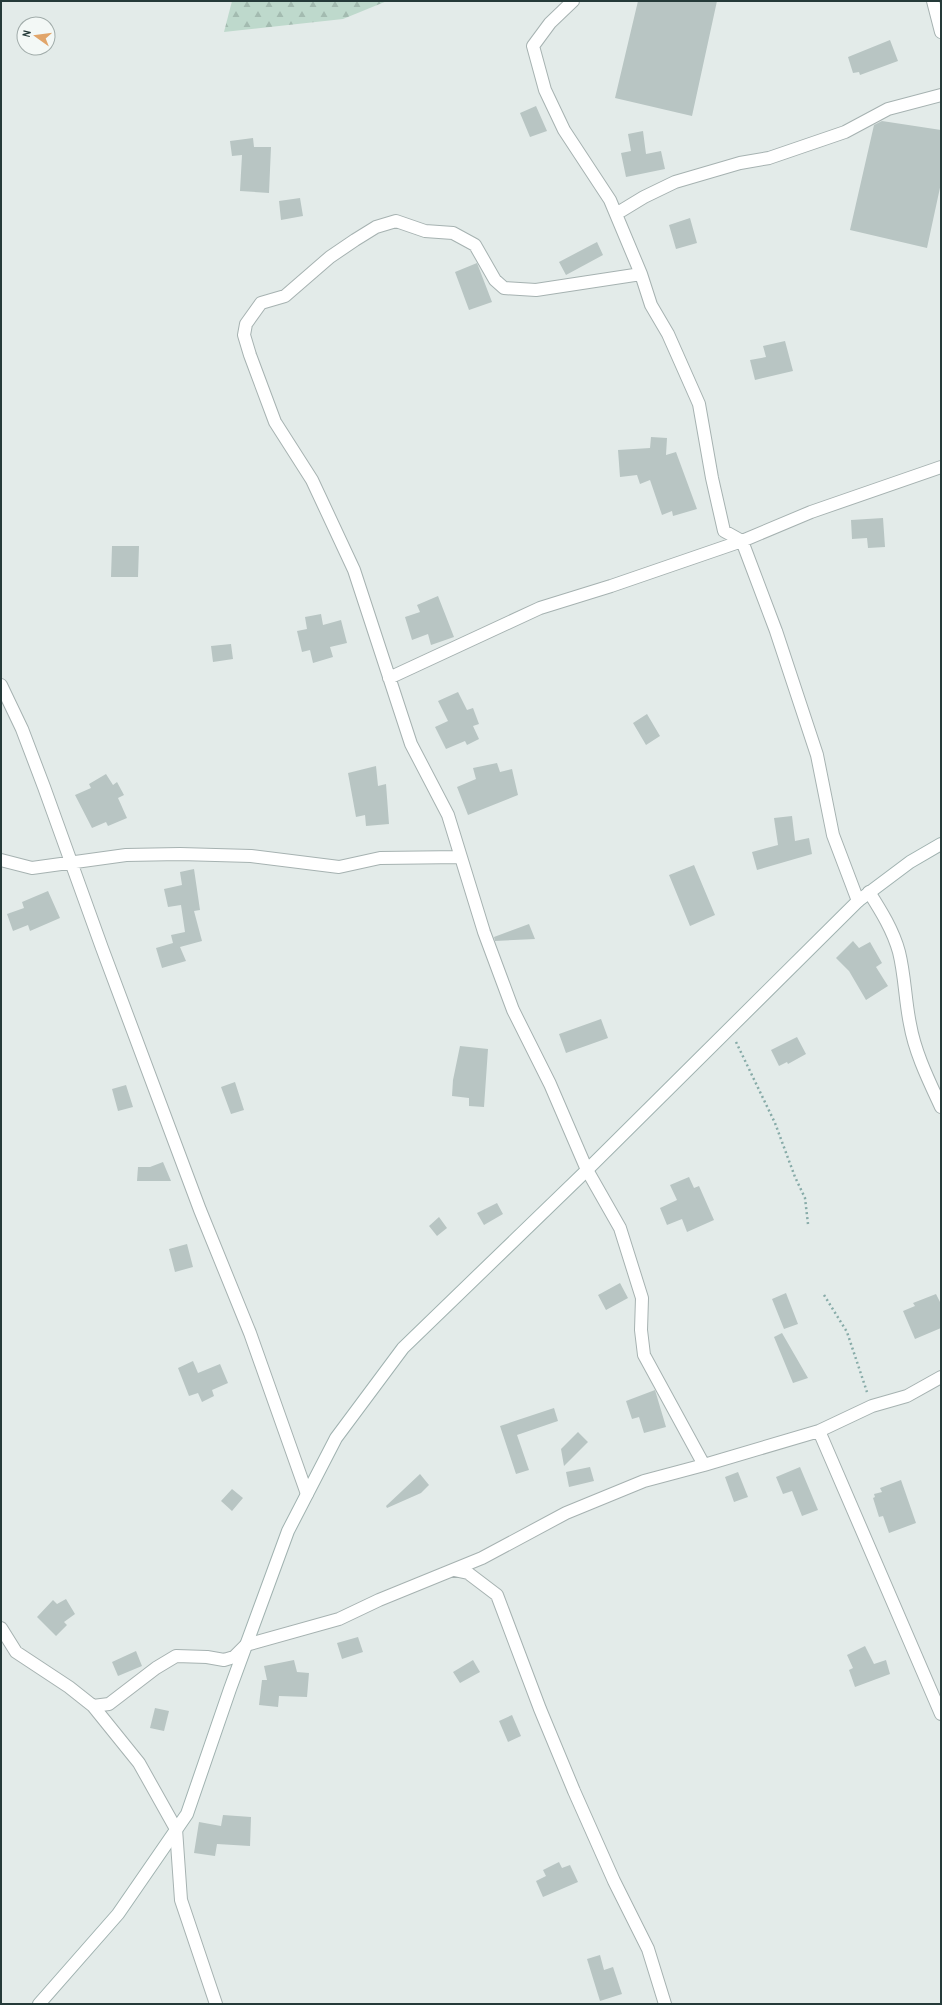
<svg xmlns="http://www.w3.org/2000/svg" width="942" height="2005" font-family="'Archivo Narrow',sans-serif">
<style>
.forest{fill:url(#forest-firs)}
.building{fill:#b8c5c3}
.lines{fill:none;stroke-linecap:round;stroke-linejoin:round}
.street-casing{stroke:#a6b2b1;stroke-width:14}
.secondary-casing{stroke:#a0b2b0;stroke-width:14}
.path{stroke:#87aba8;stroke-width:2.5;stroke-dasharray:2 3;stroke-linecap:butt}
.street{stroke:#fff;stroke-width:12}
.secondary{stroke:#fff;stroke-width:12}
</style>
<defs>
<pattern id="forest-firs" width="22" height="20" patternUnits="userSpaceOnUse"><rect width="22" height="20" fill="#bed9cc"/><path d="M5 1l3.5 6h-7zM16 11l3.5 6h-7z" fill="#a3bbb0"/></pattern>
</defs>
<rect width="100%" height="100%" fill="#e3ebe9"/>
<!-- forest -->
<path class="forest" d="M232,1h155l-44,18 -119,13z"/>
<!-- building -->
<path class="building" d="M638,1h79l-25,115 -77,-18z
M890,40l8,21 -38,14 -1,-3 -6,1 -5,-16z
M536,106l11,25 -17,6 -10,-24z
M882,121l59,9v53l-14,65 -77,-18 24,-105z
M643,131l3,23 15,-3 4,18 -39,8 -5,-24 10,-2 -3,-17z
M253,138l1,9h17l-2,46 -29,-2 2,-36 -10,1 -2,-15z
M300,198l3,18 -22,4 -2,-19z
M690,218l7,25 -21,6 -7,-24z
M597,242l6,13 -37,20 -7,-13z
M477,263l15,39 -23,8 -14,-38z
M785,341l8,30 -38,9 -5,-20 16,-3 -3,-11z
M651,437l16,1 -1,17 10,-3 21,57 -24,7 -1,-5 -10,4 -12,-35 -10,4 -3,-9 -17,2 -2,-27 32,-2z
M883,518l2,29 -17,1 -1,-10 -15,1 -1,-19z
M112,546h27l-1,31h-27z
M438,596l16,41 -23,8 -3,-11 -16,6 -7,-23 15,-5 -3,-7z
M321,614l2,11 18,-5 6,23 -17,4 3,10 -20,6 -3,-13 -8,2 -5,-21 10,-2 -2,-12z
M231,644l2,15 -20,3 -2,-16z
M458,692l9,18 6,-2 6,16 -6,2 6,13 -12,6 -2,-4 -19,8 -11,-22 13,-6 -10,-20z
M647,714l13,22 -14,9 -13,-22z
M497,763l3,9 12,-3 6,26 -50,20 -11,-28 19,-8 -3,-11z
M376,766l2,20 8,-2 3,40 -23,2 -1,-11 -9,2 -8,-44z
M106,774l7,11 4,-3 7,13 -6,3 9,20 -19,8 -2,-4 -14,6 -17,-33 16,-7 -2,-4z
M792,816l3,25 14,-3 3,16 -55,16 -5,-18 26,-7 -4,-27z
M694,865l21,50 -25,11 -21,-51z
M194,869l6,41 -6,1 8,30 -22,6 6,14 -24,7 -6,-20 17,-5 -2,-8 14,-3 -4,-27 -13,2 -4,-18 18,-4 -2,-13z
M48,891l12,27 -30,13 -2,-6 -15,6 -6,-17 17,-6 -2,-6z
M529,924l6,15 -40,2 -1,-4z
M853,941l6,7 11,-6 12,21 -6,4 12,19 -22,14 -17,-29 -13,-13z
M601,1019l7,19 -42,15 -7,-19z
M797,1037l9,17 -18,10 -1,-2 -8,4 -8,-16z
M460,1046l28,3 -4,58 -15,-1v-8l-17,-2 1,-16z
M235,1082l9,28 -13,4 -10,-27z
M126,1085l7,22 -15,4 -6,-22z
M163,1162l8,19h-34l1,-14h12z
M689,1177l5,11 5,-2 15,34 -27,12 -5,-13 -15,6 -7,-17 17,-8 -7,-15z
M497,1203l6,11 -19,11 -7,-12z
M439,1217l8,11 -10,8 -8,-10z
M187,1244l6,23 -18,5 -6,-23z
M620,1283l8,15 -22,12 -8,-15z
M786,1293l12,31 -14,5 -12,-30z
M936,1294l5,10v24l-26,11 -12,-28 12,-5 -2,-3z
M782,1333l26,45 -15,5 -19,-46z
M193,1361l5,12 22,-9 8,19 -16,7 2,6 -12,6 -4,-9 -9,3 -11,-28z
M655,1390l11,37 -22,6 -5,-16 -7,2 -6,-18z
M554,1408l4,13 -41,14 12,35 -13,4 -16,-48z
M578,1432l10,10 -24,24 -3,-17z
M590,1467l4,14 -25,6 -3,-15z
M800,1467l18,43 -16,6 -10,-25 -9,3 -7,-17z
M738,1472l10,25 -14,5 -9,-25z
M420,1474l9,11 -8,8 -34,15 -1,-2z
M901,1480l15,43 -27,10 -6,-17 -4,1 -6,-19 2,-1 -1,-3 8,-2 -2,-4z
M232,1489l11,9 -11,13 -11,-10z
M66,1599l9,15 -11,8 3,3 -11,11 -19,-19 16,-17 4,4z
M358,1637l5,15 -21,7 -5,-16z
M865,1646l9,18 12,-4 4,14 -35,13 -6,-17 4,-2 -6,-13z
M136,1651l6,15 -24,10 -6,-14z
M294,1660l3,12 12,1 -2,24 -28,-1 -1,11 -19,-2 3,-25h5l-3,-14z
M473,1660l7,12 -20,11 -7,-11z
M155,1708l14,3 -5,20 -14,-3z
M512,1715l9,21 -13,6 -9,-21z
M223,1815l28,2 -1,29 -33,-2 -2,12 -21,-3 5,-31 22,4z
M559,1862l3,6 8,-3 8,17 -35,15 -7,-16 10,-5 -3,-6z
M600,1955l4,15 9,-3 9,27 -22,7 -13,-42z"/>
<g class="lines">
<defs>
<path id="street" d="M573,1l-23,22 -17,23 12,44 19,40 46,70 31,74 10,31 17,29 31,70 13,74 12,53 18,10 34,90 41,124 16,80 25,66
M933,1l8,31
M616,214l28,-17 31,-15 65,-19 29,-5 76,-26 43,-23 53,-14
M641,274l-105,16 -32,-2 -9,-8 -20,-35 -22,-12 -28,-2 -29,-10 -20,6 -21,13 -25,17 -45,39 -24,7 -15,21 -2,11 6,20 25,67 37,58 42,90 57,174 37,71 36,117 29,78 37,74 37,86 33,58 22,70 -1,32 3,25 60,110 115,-34 122,283
M389,678l151,-70 71,-22 131,-45 69,-29 130,-45
M1,685l21,44 22,58 58,161 98,262 50,123 57,161
M1,860l31,8 94,-13 54,-1 71,2 88,11 41,-9 81,-1
M869,892c12,19 24,38 30,60 6,24 6,48 11,72 5,29 19,57 31,83
M819,1431l53,-25 35,-10 34,-19
M454,1570l14,3 29,22 43,114 34,82 40,90 34,68 17,55
M1,1628l15,24 53,35 24,19 16,-2 47,-36 20,-12 31,1 17,3 10,-3 12,-12 93,-26 40,-19 103,-42 84,-45 78,-32 60,-16
M93,1706l46,57 37,66 5,71 35,104"/>
<path id="secondary" d="M39,2004l79,-90 69,-100 43,-125 58,-158 48,-93 67,-90 184,-178 271,-269 52,-39 31,-18"/>
</defs>
<!-- street casing -->
<use href="#street" class="street-casing"/>
<!-- secondary casing -->
<use href="#secondary" class="secondary-casing"/>
<!-- path -->
<path class="path" d="M736,1042l39,81 20,54 10,21 3,26
M824,1295l23,37 20,60"/>
<!-- street -->
<use href="#street" class="street"/>
<!-- secondary -->
<use href="#secondary" class="secondary"/>
</g>
<!-- border -->
<rect width="942" height="2005" fill="none" stroke="#253a39" stroke-width="4"/>
<!-- north arrow -->
<g transform="translate(36 36) rotate(284)"><circle r="19" fill="#f3f8f6" stroke="#a1acaa"/>
<path d="M0-3L7 15L0 10L-7 15Z" fill="#e1a56a"/>
<text y="-6" font-size="11" font-weight="bold" text-anchor="middle" fill="#253a39">N</text>
</g>
</svg>
